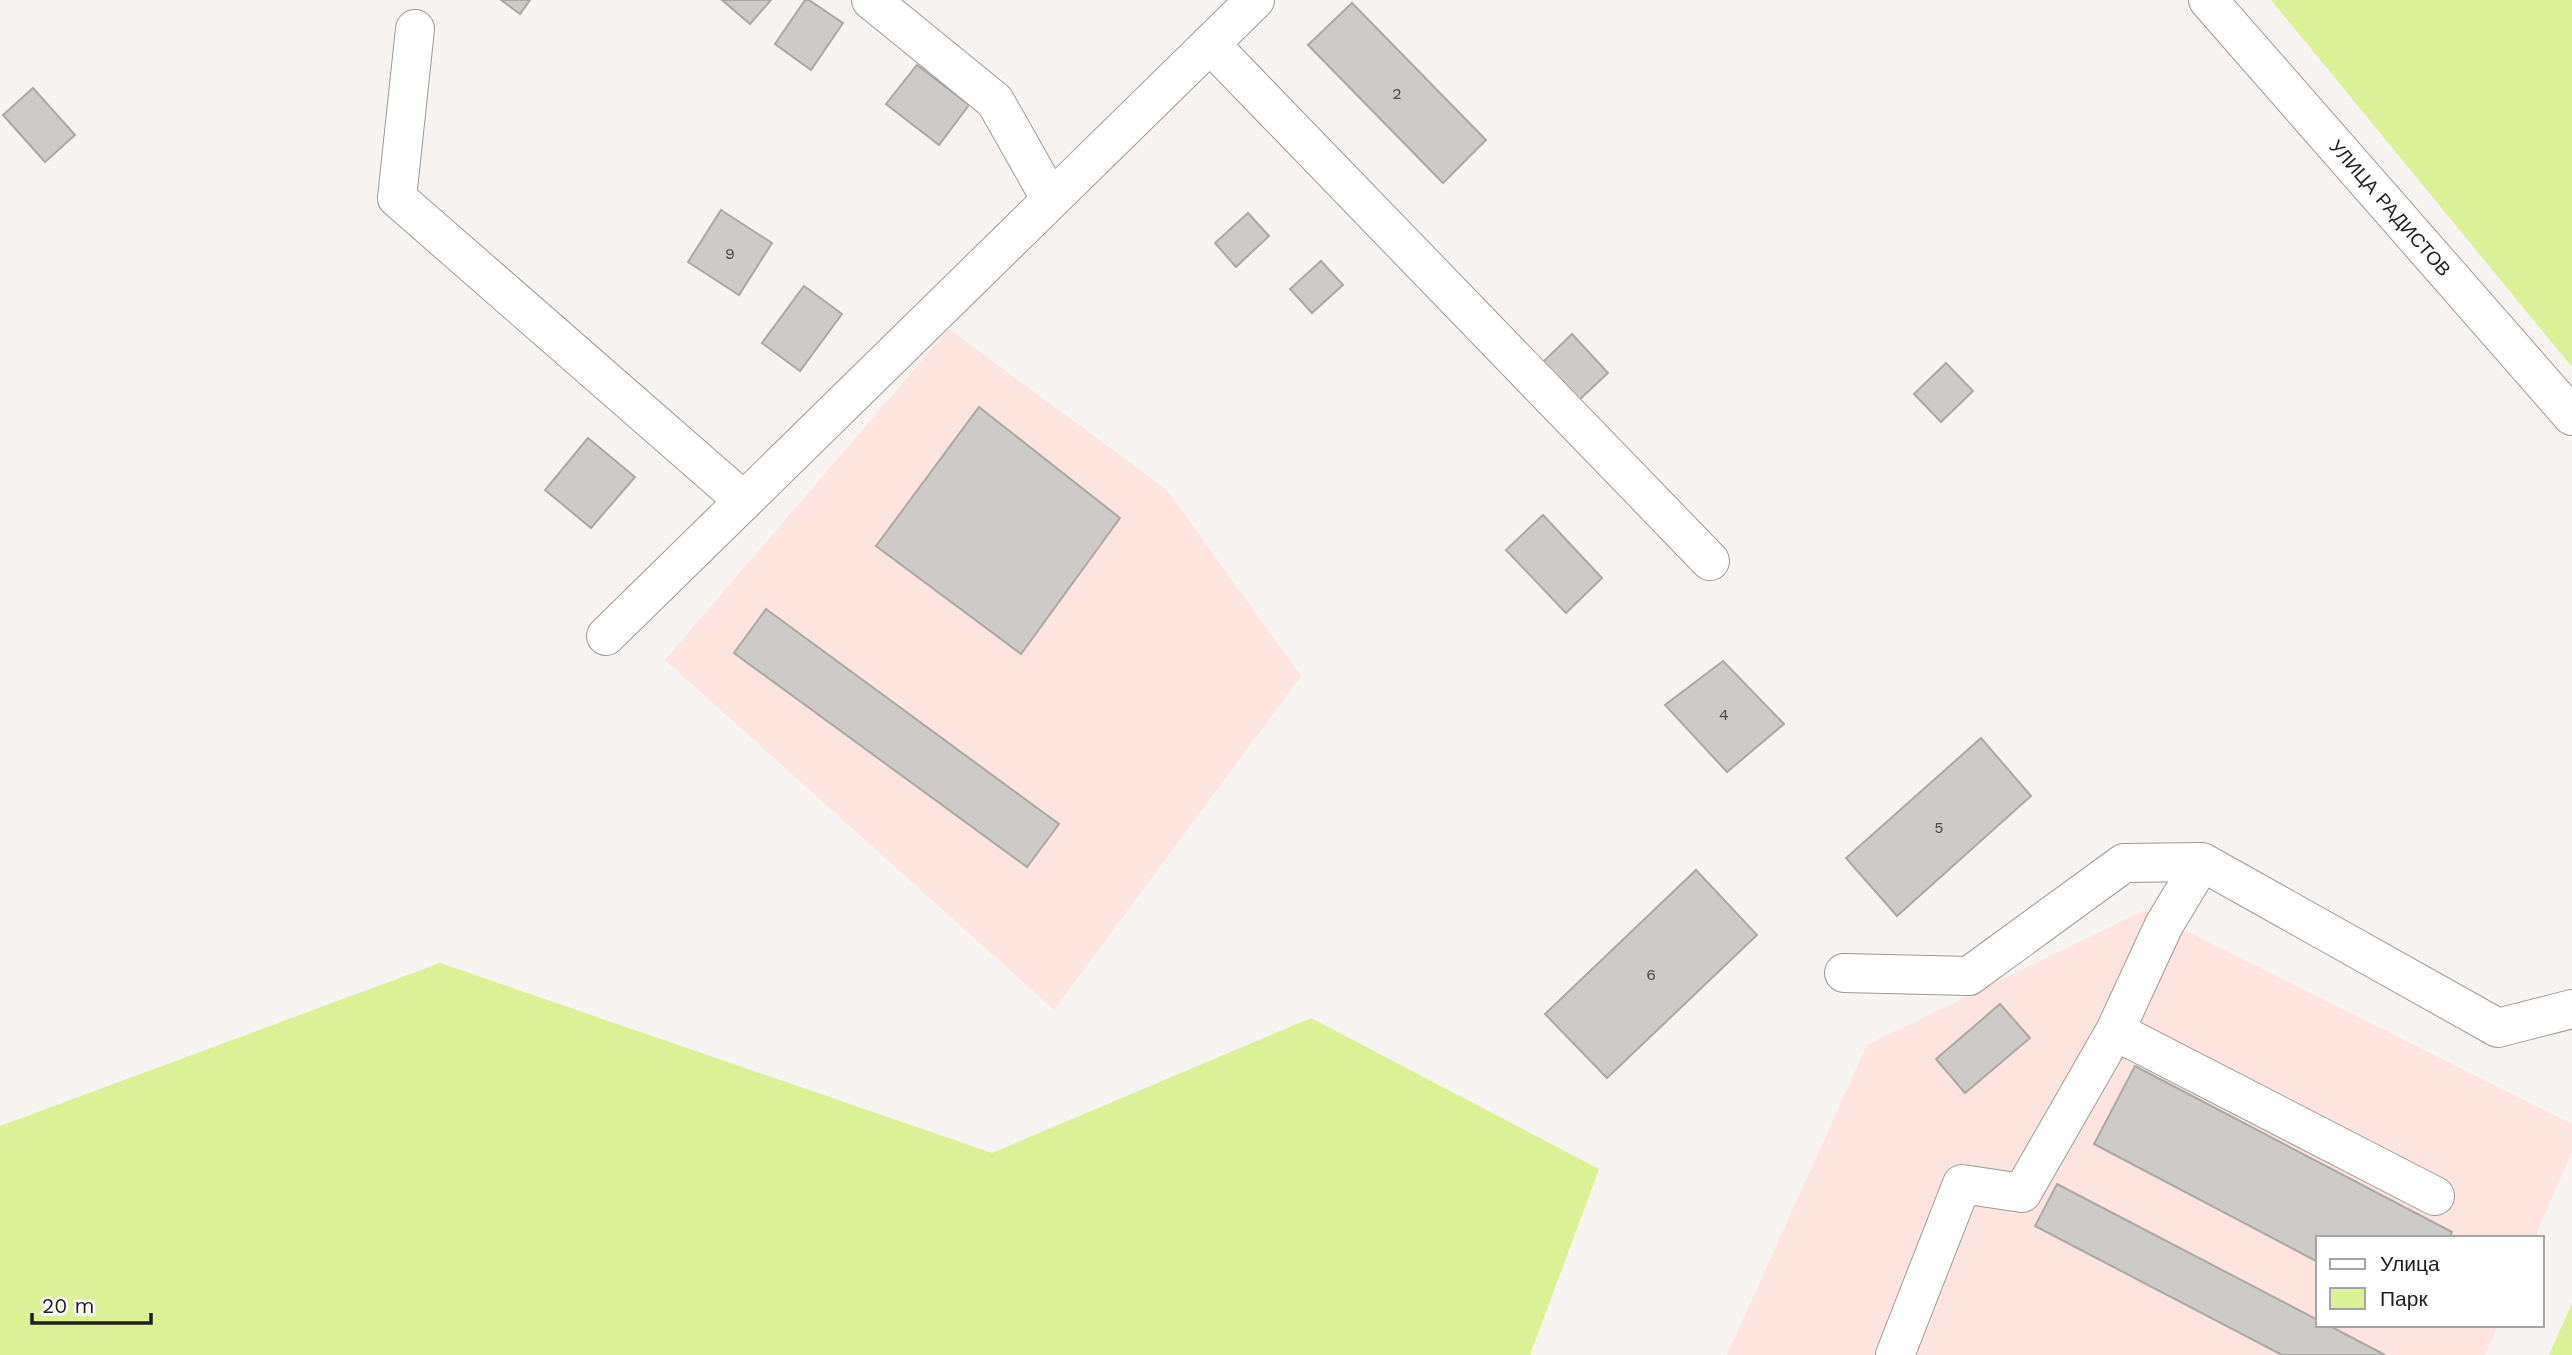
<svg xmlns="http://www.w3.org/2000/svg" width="2572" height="1355" font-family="'Work Sans',sans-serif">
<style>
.industrial{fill:#fee4de}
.green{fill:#daf196}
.building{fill:#cecac7;stroke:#aba8a4;stroke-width:2}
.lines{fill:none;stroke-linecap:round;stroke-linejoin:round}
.minor-casing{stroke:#9c9995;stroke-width:40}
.minor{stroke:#fff;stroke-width:38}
.labels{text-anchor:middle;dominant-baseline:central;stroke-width:5;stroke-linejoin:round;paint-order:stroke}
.number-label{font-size:16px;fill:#4b4948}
.street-label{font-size:19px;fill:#1f1e1d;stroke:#fff}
</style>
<rect width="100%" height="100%" fill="#f7f3f0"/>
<!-- industrial -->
<path class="industrial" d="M949,329l218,161 134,186 -247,334 -389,-350z
M2145,910l427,214v27l-37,87h-217v87h180l-13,30h-758l140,-310z"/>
<!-- green -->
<path class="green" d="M2271,0h301v367z
M440,963l552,190 319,-135 288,151 -69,186h-1530v-229z
M2572,1303v52h-23z"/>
<!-- building -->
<path class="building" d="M501,0h29l-10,14z
M722,0h49l-21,24z
M805,0h4l34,23 -32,47 -36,-26z
M1352,3l134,137 -43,43 -135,-138z
M917,65l52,40 -30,40 -53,-41z
M33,88l42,47 -30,27 -42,-47z
M721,210l51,33 -33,52 -51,-33z
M1248,213l21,23 -33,31 -21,-24z
M1321,261l22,24 -31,28 -22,-24z
M804,286l38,28 -42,57 -38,-28z
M1572,334l36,39 -30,28 -35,-39z
M1946,363l27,28 -32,31 -27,-28z
M979,407l141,111 -99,136 -145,-108z
M588,438l47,39 -44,51 -46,-38z
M1543,515l59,63 -36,35 -60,-63z
M766,609l293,215 -32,43 -293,-214z
M1723,661l61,63 -57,48 -62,-67z
M1981,738l50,58 -134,120 -51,-58z
M1696,870l61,65 -150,143 -62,-64z
M2000,1004l30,34 -65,55 -29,-34z
M2135,1066l317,166 -3,6h-131v24l-224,-118z
M2057,1184l261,136v5h10l57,30h-103l-247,-129z"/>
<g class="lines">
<defs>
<path id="minor" d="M871,0l124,101 56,99
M2208,0l364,416
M415,29l-18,169 347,303
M1210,44l500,517
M606,636l649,-636
M1844,973l125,3 155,-113 78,-1 296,166 74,-19
M2115,1031l320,165
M1895,1355l67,-171 60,9 93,-162 49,-106 38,-63"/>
</defs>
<!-- minor casing -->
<use href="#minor" class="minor-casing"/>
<!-- minor -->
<use href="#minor" class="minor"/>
</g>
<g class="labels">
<!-- number labels -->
<g class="number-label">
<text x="1397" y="93">2</text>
<text x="730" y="253">9</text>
<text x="1724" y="714">4</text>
<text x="1939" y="827">5</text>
<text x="1651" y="974">6</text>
</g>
<!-- street labels -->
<g class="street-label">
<text transform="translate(2390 208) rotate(49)">УЛИЦА РАДИСТОВ</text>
</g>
</g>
<!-- legend -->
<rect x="2316" y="1236" width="228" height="91" fill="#ffffff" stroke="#a5a5a5" stroke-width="2"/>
<rect x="2330" y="1259" width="35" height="10" fill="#ffffff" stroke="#a5a5a5" stroke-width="2"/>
<text x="2380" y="1271" font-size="21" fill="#1f1e1d">Улица</text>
<rect x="2330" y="1288" width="35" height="21" fill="#daf196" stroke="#a5a5a5" stroke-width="2"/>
<text x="2380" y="1306" font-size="21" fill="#1f1e1d">Парк</text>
<!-- scale -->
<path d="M32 1313v10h119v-10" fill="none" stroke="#1f1e1d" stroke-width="3.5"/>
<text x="42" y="1313" font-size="21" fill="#1f1e1d" stroke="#ffffff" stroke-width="5" paint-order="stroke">20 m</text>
</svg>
